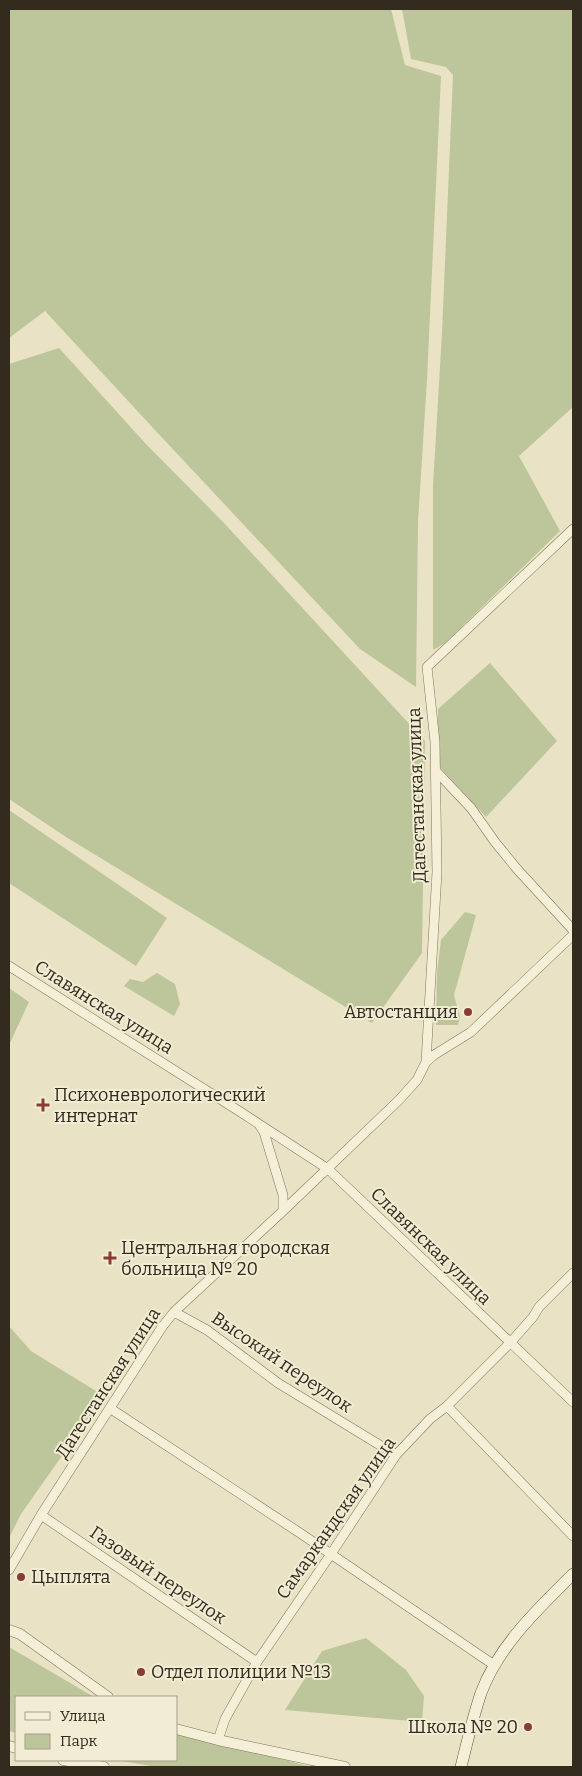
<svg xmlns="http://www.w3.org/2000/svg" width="582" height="1776" font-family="Bitter,serif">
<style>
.green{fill:#bcc69a}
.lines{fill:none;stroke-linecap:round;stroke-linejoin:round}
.minor-casing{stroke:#82755d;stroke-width:10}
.tertiary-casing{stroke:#82755d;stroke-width:11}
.secondary-casing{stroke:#645640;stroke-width:12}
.minor{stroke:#f5efd7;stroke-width:9}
.tertiary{stroke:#f5efd7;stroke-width:10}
.secondary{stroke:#f5efd7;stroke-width:11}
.poi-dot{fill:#8a3c33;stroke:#f1ecd3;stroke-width:2}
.labels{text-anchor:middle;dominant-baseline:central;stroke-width:4;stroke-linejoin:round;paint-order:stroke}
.street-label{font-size:18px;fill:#342b1f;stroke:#f1ecd3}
.poi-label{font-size:18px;fill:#342b1f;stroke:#f1ecd3;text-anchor:start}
</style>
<rect width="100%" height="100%" fill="#e9e2c5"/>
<!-- green -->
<path class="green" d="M9,9h382l14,56 36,11 -14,304 -9,141 -2,166 -56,-38 -206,-220 -109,-118 -36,27z
M402,9h171v398l-54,49 41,75 -115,112 -12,7v-164l9,-153 11,-258 -7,-8 -35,-8z
M59,348l86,95 79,80 201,218 -3,212 -50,70 -306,-186 -57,-38v-435z
M490,663l67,78 -71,76 -48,-52v-56z
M9,810l158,108 -31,48 -127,-83z
M465,912l11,3 -22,80 6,22 -2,8h-22l1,-52 4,-33z
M157,973l18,11 5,20 -6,12 -50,-30 6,-7 13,3z
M9,988l20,14 -20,43z
M9,1326l22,25 73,45 -83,118 -12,24z
M366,1638l40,32 18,26 -2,26 -137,-12 37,-59z
M9,1647l85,50h-78v36l-7,-2z
M176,1731l135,36h-154l-42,-7h61z"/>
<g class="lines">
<defs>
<path id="minor" d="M435,770l36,38 24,34 22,27 56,61
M9,966l230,145 89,58 245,233
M426,1062l11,-190 -2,-130 -8,-75 146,-138
M260,1126l4,6 19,63v16
M174,1312l33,18 71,53 118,72
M447,1406l126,130
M111,1409l189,124 194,132
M41,1515l216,147
M9,1570l32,-55 121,-188 12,-15 109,-101 116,-111 18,-20 9,-18 8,-7 37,-23 102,-97
M218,1740l7,-21 32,-57 74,-108 65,-99 34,-36 17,-13 63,-63 23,-26 6,-10 34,-34"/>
<path id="tertiary" d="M9,1630l11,4 88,63
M176,1729l42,11 127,27
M9,1746l7,2
M63,1760l41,7"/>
<path id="secondary" d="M461,1767c6,-25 12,-50 20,-74 18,-48 57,-84 92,-119"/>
</defs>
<!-- minor casing -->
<use href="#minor" class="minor-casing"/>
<!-- tertiary casing -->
<use href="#tertiary" class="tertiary-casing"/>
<!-- secondary casing -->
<use href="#secondary" class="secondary-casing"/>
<!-- minor -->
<use href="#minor" class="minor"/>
<!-- tertiary -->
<use href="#tertiary" class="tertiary"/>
<!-- secondary -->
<use href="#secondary" class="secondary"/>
</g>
<!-- markers -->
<g class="poi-dot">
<circle cx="468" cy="1012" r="5"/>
<path d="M40.5 1097.5h5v5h5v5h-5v5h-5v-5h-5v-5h5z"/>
<path d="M107.5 1250.5h5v5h5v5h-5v5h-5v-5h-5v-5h5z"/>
<circle cx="21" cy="1577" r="5"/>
<circle cx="141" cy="1672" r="5"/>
<circle cx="528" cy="1727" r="5"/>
</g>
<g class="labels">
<!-- street labels -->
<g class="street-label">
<text transform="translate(417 795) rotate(-92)">Дагестанская улица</text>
<text transform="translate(104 1007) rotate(32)">Славянская улица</text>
<text transform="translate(431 1246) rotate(44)">Славянская улица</text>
<text transform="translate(282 1362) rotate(34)">Высокий переулок</text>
<text transform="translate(108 1383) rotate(-57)">Дагестанская улица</text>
<text transform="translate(336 1518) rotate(-55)">Самаркандская улица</text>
<text transform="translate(158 1575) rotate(34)">Газовый переулок</text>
</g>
<!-- poi labels -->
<g class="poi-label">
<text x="458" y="1012" text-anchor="end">Автостанция</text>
<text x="54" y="1095">Психоневрологический<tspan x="54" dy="21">интернат</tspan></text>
<text x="121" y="1248">Центральная городская<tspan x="121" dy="21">больница № 20</tspan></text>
<text x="31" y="1577">Цыплята</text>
<text x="151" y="1672">Отдел полиции №13</text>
<text x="518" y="1727" text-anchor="end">Школа № 20</text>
</g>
</g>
<!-- border -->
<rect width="582" height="1776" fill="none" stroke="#342b1f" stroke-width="20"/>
<!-- legend -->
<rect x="15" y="1696" width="162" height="65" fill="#f1ecd3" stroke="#a59f8b"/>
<rect x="25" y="1712" width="25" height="8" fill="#f5efd7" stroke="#a59f8b"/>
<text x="60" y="1721" font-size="15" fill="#342b1f">Улица</text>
<rect x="25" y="1734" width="25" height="15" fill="#bcc69a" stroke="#a59f8b"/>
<text x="60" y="1746" font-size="15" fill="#342b1f">Парк</text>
</svg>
